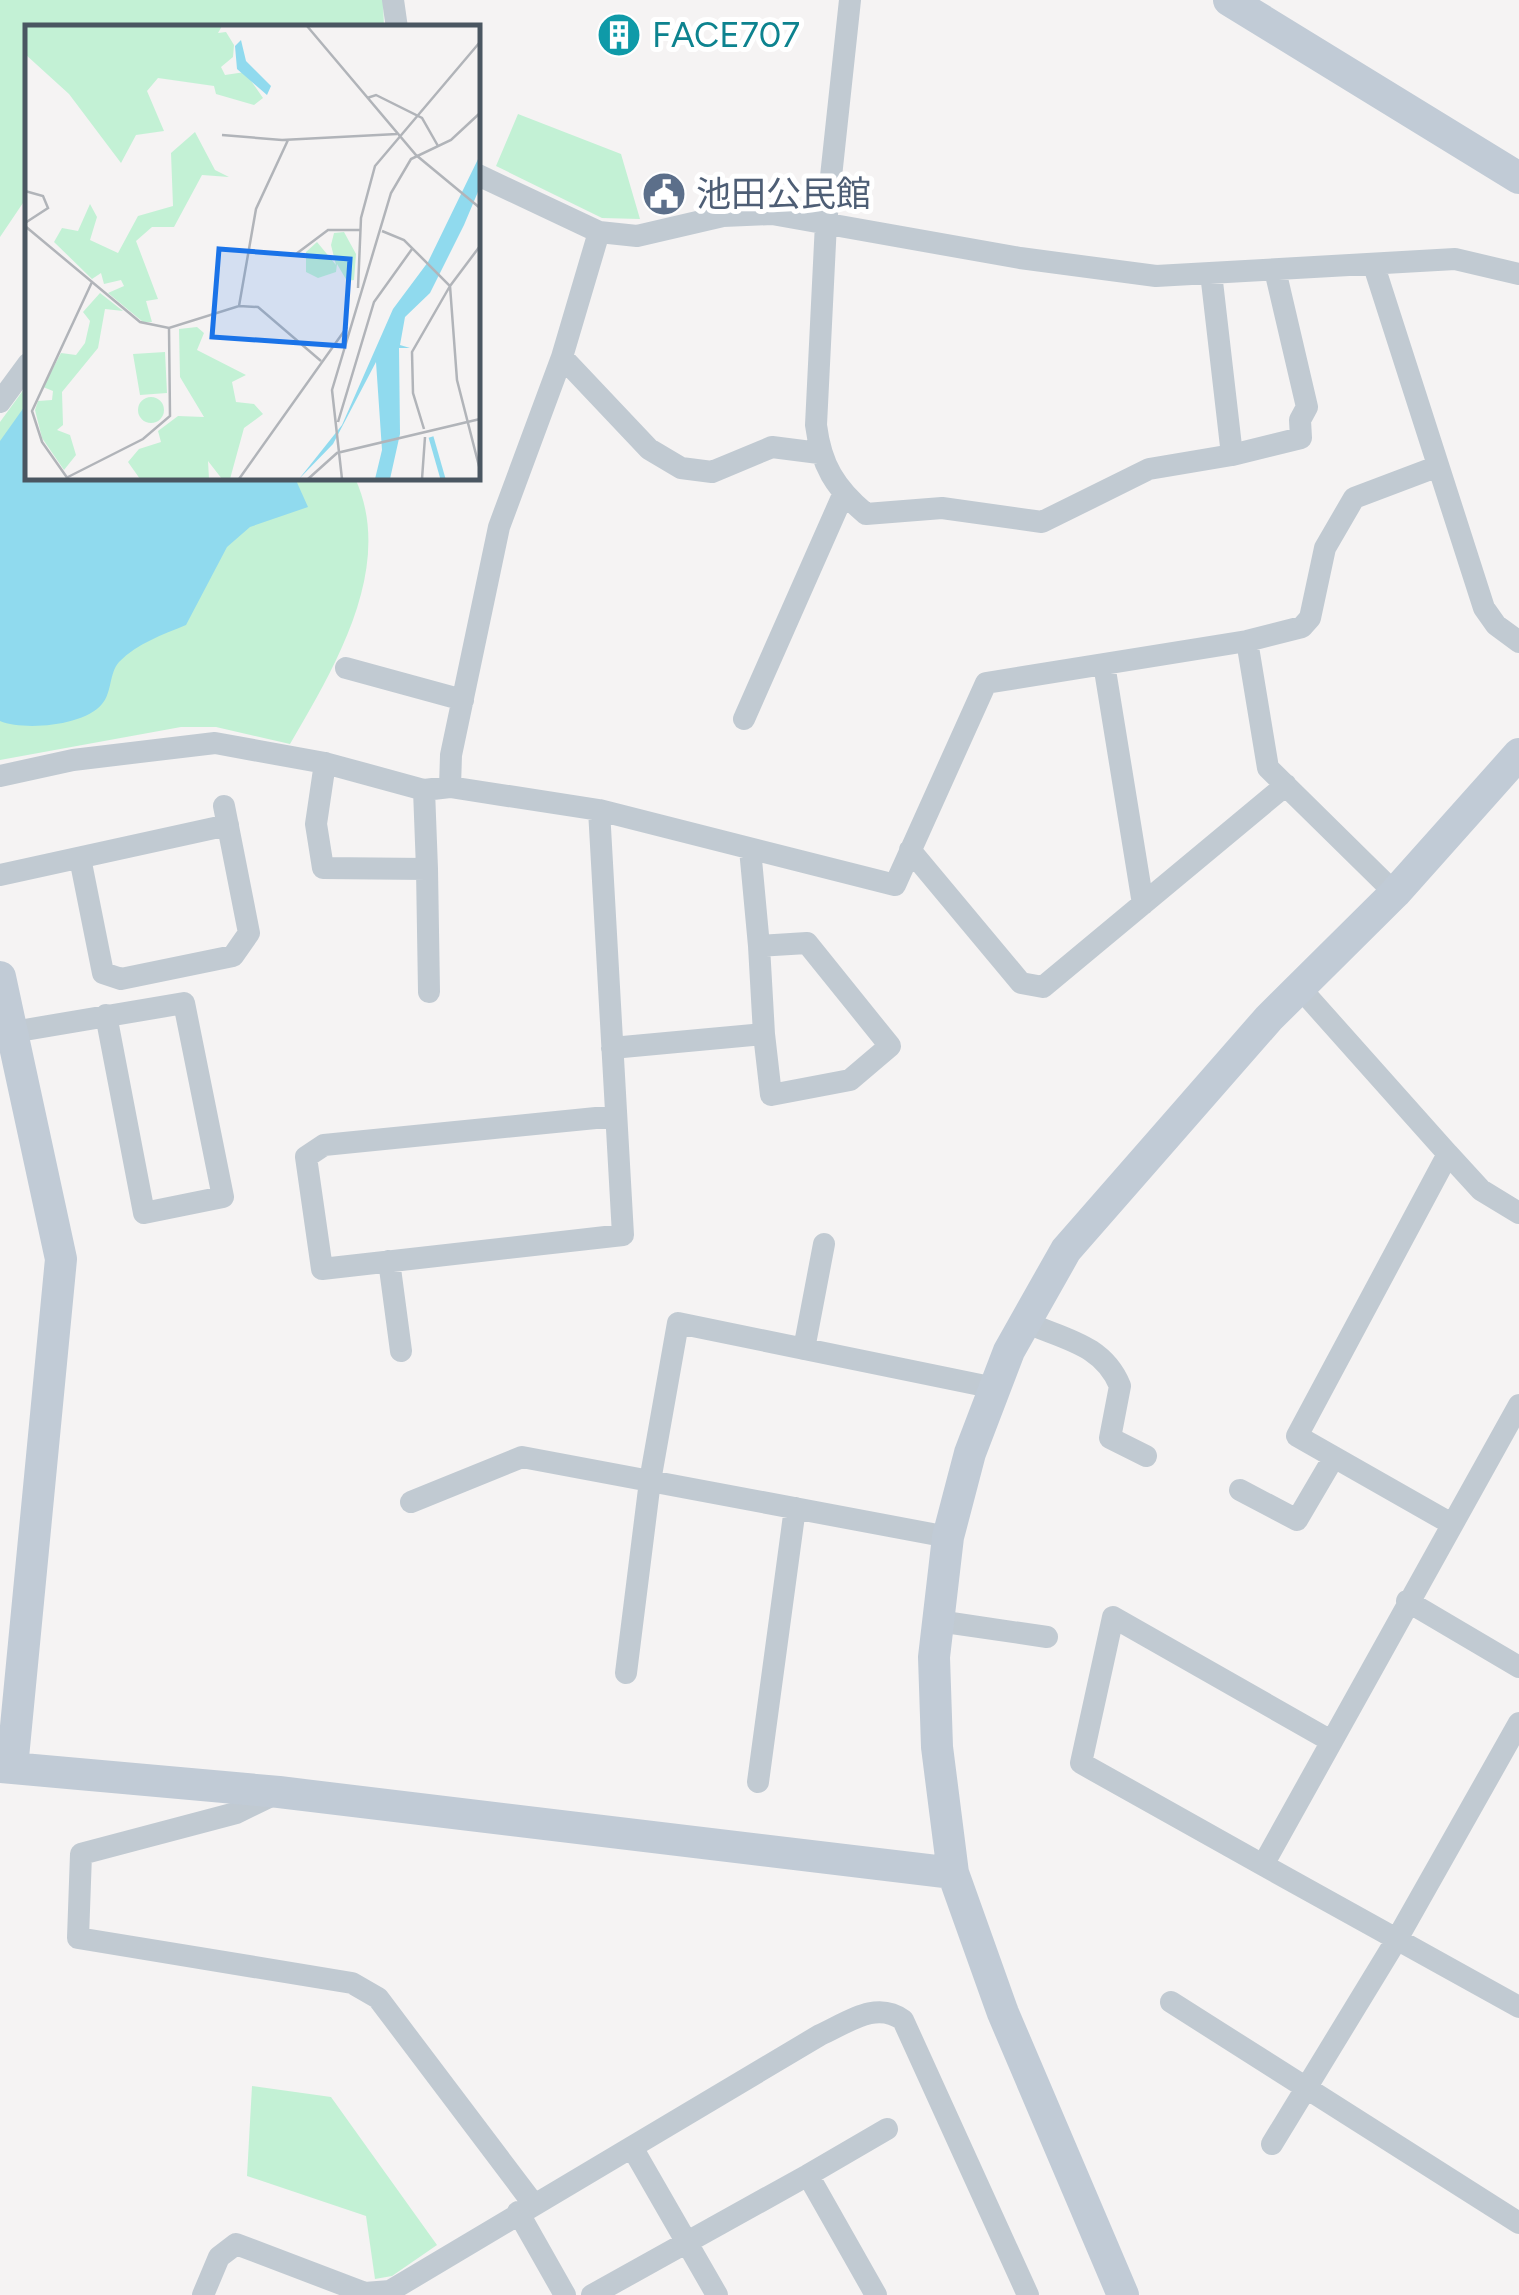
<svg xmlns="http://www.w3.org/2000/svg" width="1519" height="2295" font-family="Figtree,'Noto Sans JP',sans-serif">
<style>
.green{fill:#c3f1d5}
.water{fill:#90daee}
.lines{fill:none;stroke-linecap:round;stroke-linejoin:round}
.street{stroke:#c1cad2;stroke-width:22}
.secondary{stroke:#c1cbd6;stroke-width:32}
.labels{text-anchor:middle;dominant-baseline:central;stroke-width:10;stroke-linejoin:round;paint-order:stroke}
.culture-label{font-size:35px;fill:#0d838f;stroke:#fff;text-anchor:start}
.service-label{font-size:35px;fill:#4e5e75;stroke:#fff;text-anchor:start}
.inset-river{fill:none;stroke:#90daee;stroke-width:5}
.inset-road{fill:none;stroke:#b1b4b9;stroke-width:2.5}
.view{fill:#1a73e8;fill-opacity:0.15;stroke:#1a73e8;stroke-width:5}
.inset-edge{fill:none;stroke:#4a5661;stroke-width:5}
</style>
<rect width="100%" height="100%" fill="#f5f3f3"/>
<!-- green -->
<path class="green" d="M0,0h383l1,27 -356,1 -1,169 -27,40z
M518,114l103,40 19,65 -38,-1 -106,-52z
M27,385l1,93h327c41,89 -21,190 -65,266l-74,-17h-35l-181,33v-338z
M252,2086l79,11 106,148 -45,31 -17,3 -9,-63 -119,-40z"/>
<!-- water -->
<path class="water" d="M27,403l1,75h267l13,29 -58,20 -23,20 -41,78c-24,10 -48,18 -67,37 -10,11 -7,31 -17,42 -18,22 -78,27 -102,17v-280z"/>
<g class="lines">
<!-- street -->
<path class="street" d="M393,0l4,28
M850,0l-24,223 -10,202c5,40 19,63 50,89l76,-6 100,14 107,-53 83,-14 -21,-182
M478,175l121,57 38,4 86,-20 49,-2 248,44 136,18 299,-17 64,15
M1374,266l110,342 12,17 23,17
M562,357l87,92 32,19 31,4 60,-25 47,6
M0,402l28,-38
M1232,455l69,-17 -1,-18 7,-13 -32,-137
M1247,641l21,127 127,125
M1104,664l39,240
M346,668l117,32
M744,719l99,-224
M325,763l-9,61 7,44 104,1 -3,-79
M0,776l73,-16 142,-17 110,20 99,27 26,-3 149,23 296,75 91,-202 261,-42 55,-14 8,-9 15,-70 29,-50 82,-31
M450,787l1,-32 48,-228 63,-170 37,-125
M599,810l24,425 -301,34 -16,-112 18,-12 292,-29
M750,849l9,97
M910,850l111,133 22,4 243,-202
M80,858l23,115 18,6 112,-23 16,-23 -25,-127
M427,869l2,123
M0,875l228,-50
M1300,988l148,166
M13,1032l171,-29 39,194 -79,16 -38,-198
M612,1048l152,-14 7,61 79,-15 40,-34 -83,-103 -48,3 5,88
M389,1261l12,90
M1025,1322c38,17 78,22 95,64l-10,52 36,18
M804,1349l20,-105
M1519,1405l-256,460 256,142
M1240,1490l57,30 37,-63
M411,1502l111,-45 128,24 -24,192
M1450,1523l-153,-87 151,-282 33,36 38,23
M948,1537l-298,-56 28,-158 317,65
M1407,1601l112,66
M938,1621l109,16
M758,1782l37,-274
M275,1794l-39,19 -155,41 -3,84 274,45 26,15 154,204
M1263,1865l-182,-102 32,-146 218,124
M1171,2002l348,221
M1272,2144l125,-205 122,-216
M633,2149l84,146
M808,2175l79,-46
M518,2212l47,83
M203,2295l16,-38 17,-13 129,49 25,-2 430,-256c27,-12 56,-35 83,-15l125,275
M592,2295l216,-120 68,120"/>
<!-- secondary -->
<path class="secondary" d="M1229,0l290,178
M0,977l61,282 -49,509
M0,1767l279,25 674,81
M1123,2295l-120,-282 -50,-140 -16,-126 -3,-90 14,-120 22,-84 39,-102 57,-101 203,-232 126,-125 124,-139"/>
</g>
<!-- icons -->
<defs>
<symbol id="building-disc" viewBox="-11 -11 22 22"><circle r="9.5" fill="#0f9aa8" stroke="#fff"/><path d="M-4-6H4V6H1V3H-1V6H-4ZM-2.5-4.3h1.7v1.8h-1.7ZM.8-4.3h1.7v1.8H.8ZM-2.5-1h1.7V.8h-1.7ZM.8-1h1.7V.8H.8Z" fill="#fff"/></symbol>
<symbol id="civic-disc" viewBox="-11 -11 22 22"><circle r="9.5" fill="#5c6f8a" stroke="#fff"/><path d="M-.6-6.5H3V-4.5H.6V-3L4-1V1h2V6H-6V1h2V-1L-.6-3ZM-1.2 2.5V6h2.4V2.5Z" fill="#fff"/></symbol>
</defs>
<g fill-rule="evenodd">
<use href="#building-disc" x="594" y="10" width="50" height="50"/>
<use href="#civic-disc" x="639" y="169" width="50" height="50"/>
</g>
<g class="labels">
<!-- culture labels -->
<g class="culture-label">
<text x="652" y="35">FACE707</text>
</g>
<!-- service labels -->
<g class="service-label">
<text x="696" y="194">池田公民館</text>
</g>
</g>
<!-- overview -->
<g transform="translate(25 25)">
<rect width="455" height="455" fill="#f5f3f3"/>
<path d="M0,1h197l-4,7 8,-1 8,13 -1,12 -12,10 4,8 20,-3 18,26 -9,7 -38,-11 -2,-8 -56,-8 -11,13 17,40 -28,4 -15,28 -52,-69 -44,-40zM170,107l20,38 14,7 -27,-2 -28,52h-22l-16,14 22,58 -12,2 6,21h-9l-35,-29 16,-7 -3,-6 -17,4 -3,-11 -9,6 -38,-37 8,-14 16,3 12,-27 7,13 -7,23 28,13 20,-37 35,-10 -2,-53zM319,207l12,22 -2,26 -7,1 -10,-17 -1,8 -18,6 -12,-6v-20l11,-10 19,23 -5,-20 3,-12zM75,268l23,18 -18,-2 -7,39 -36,44 1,33 -6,5 13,5 6,20 -12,15 -22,-32 -7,-28 3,-9 14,-1 1,-9 -10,-4 18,-34 15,2 9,-12 5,-22 -7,-9zM172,302l7,6 -7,17 49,25 -14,7 4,20 18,2 9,10 -19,14 -14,51h-8l-14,-18 1,18h-69l-12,-17 11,-13 22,-7 -3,-11 20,-15 26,1 -24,-40 -1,-48zM140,327l2,41 -27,2 -7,-41zM113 385a13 13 0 1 1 26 0a13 13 0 1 1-26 0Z" fill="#c3f1d5"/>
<path d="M216,15l5,21 25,25 -4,9 -30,-26 -2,-23zM455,130v32l-16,38 -34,68 -25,24 -5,28 10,3h-11l1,86 -10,45h-15l7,-29 -6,-88 -43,82 -34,35 43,-54 51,-116 35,-47z" fill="#90daee"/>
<path class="inset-river" d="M406,412l12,42"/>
<path class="inset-road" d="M282,1l109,129 64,53M342,73l9,-3 46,23 16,28M197,110l60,5 115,-6M0,166l18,5 5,12 -23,15M0,201l115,96 29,6 70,-22 19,1 63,54M357,206l22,9 46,46 7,94 23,90M224,227l47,2 32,-24h32M425,261l30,-40M333,263l3,-70 14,-52 105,-124M214,281l17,-97 32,-69M313,397l36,-120 38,-53M399,404l-11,-36 -1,-41 38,-66M41,453l77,-39 27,-23 -1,-88M43,454l-26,-37 -10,-31 60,-129M214,454l108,-152M283,454l29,-26 143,-34M317,454l-10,-89 59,-197 20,-34 40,-19 29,-27M397,454l3,-42"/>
<path class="view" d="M194,224l131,10 -6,87 -132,-9z"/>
<rect width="455" height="455" class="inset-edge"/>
</g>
</svg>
